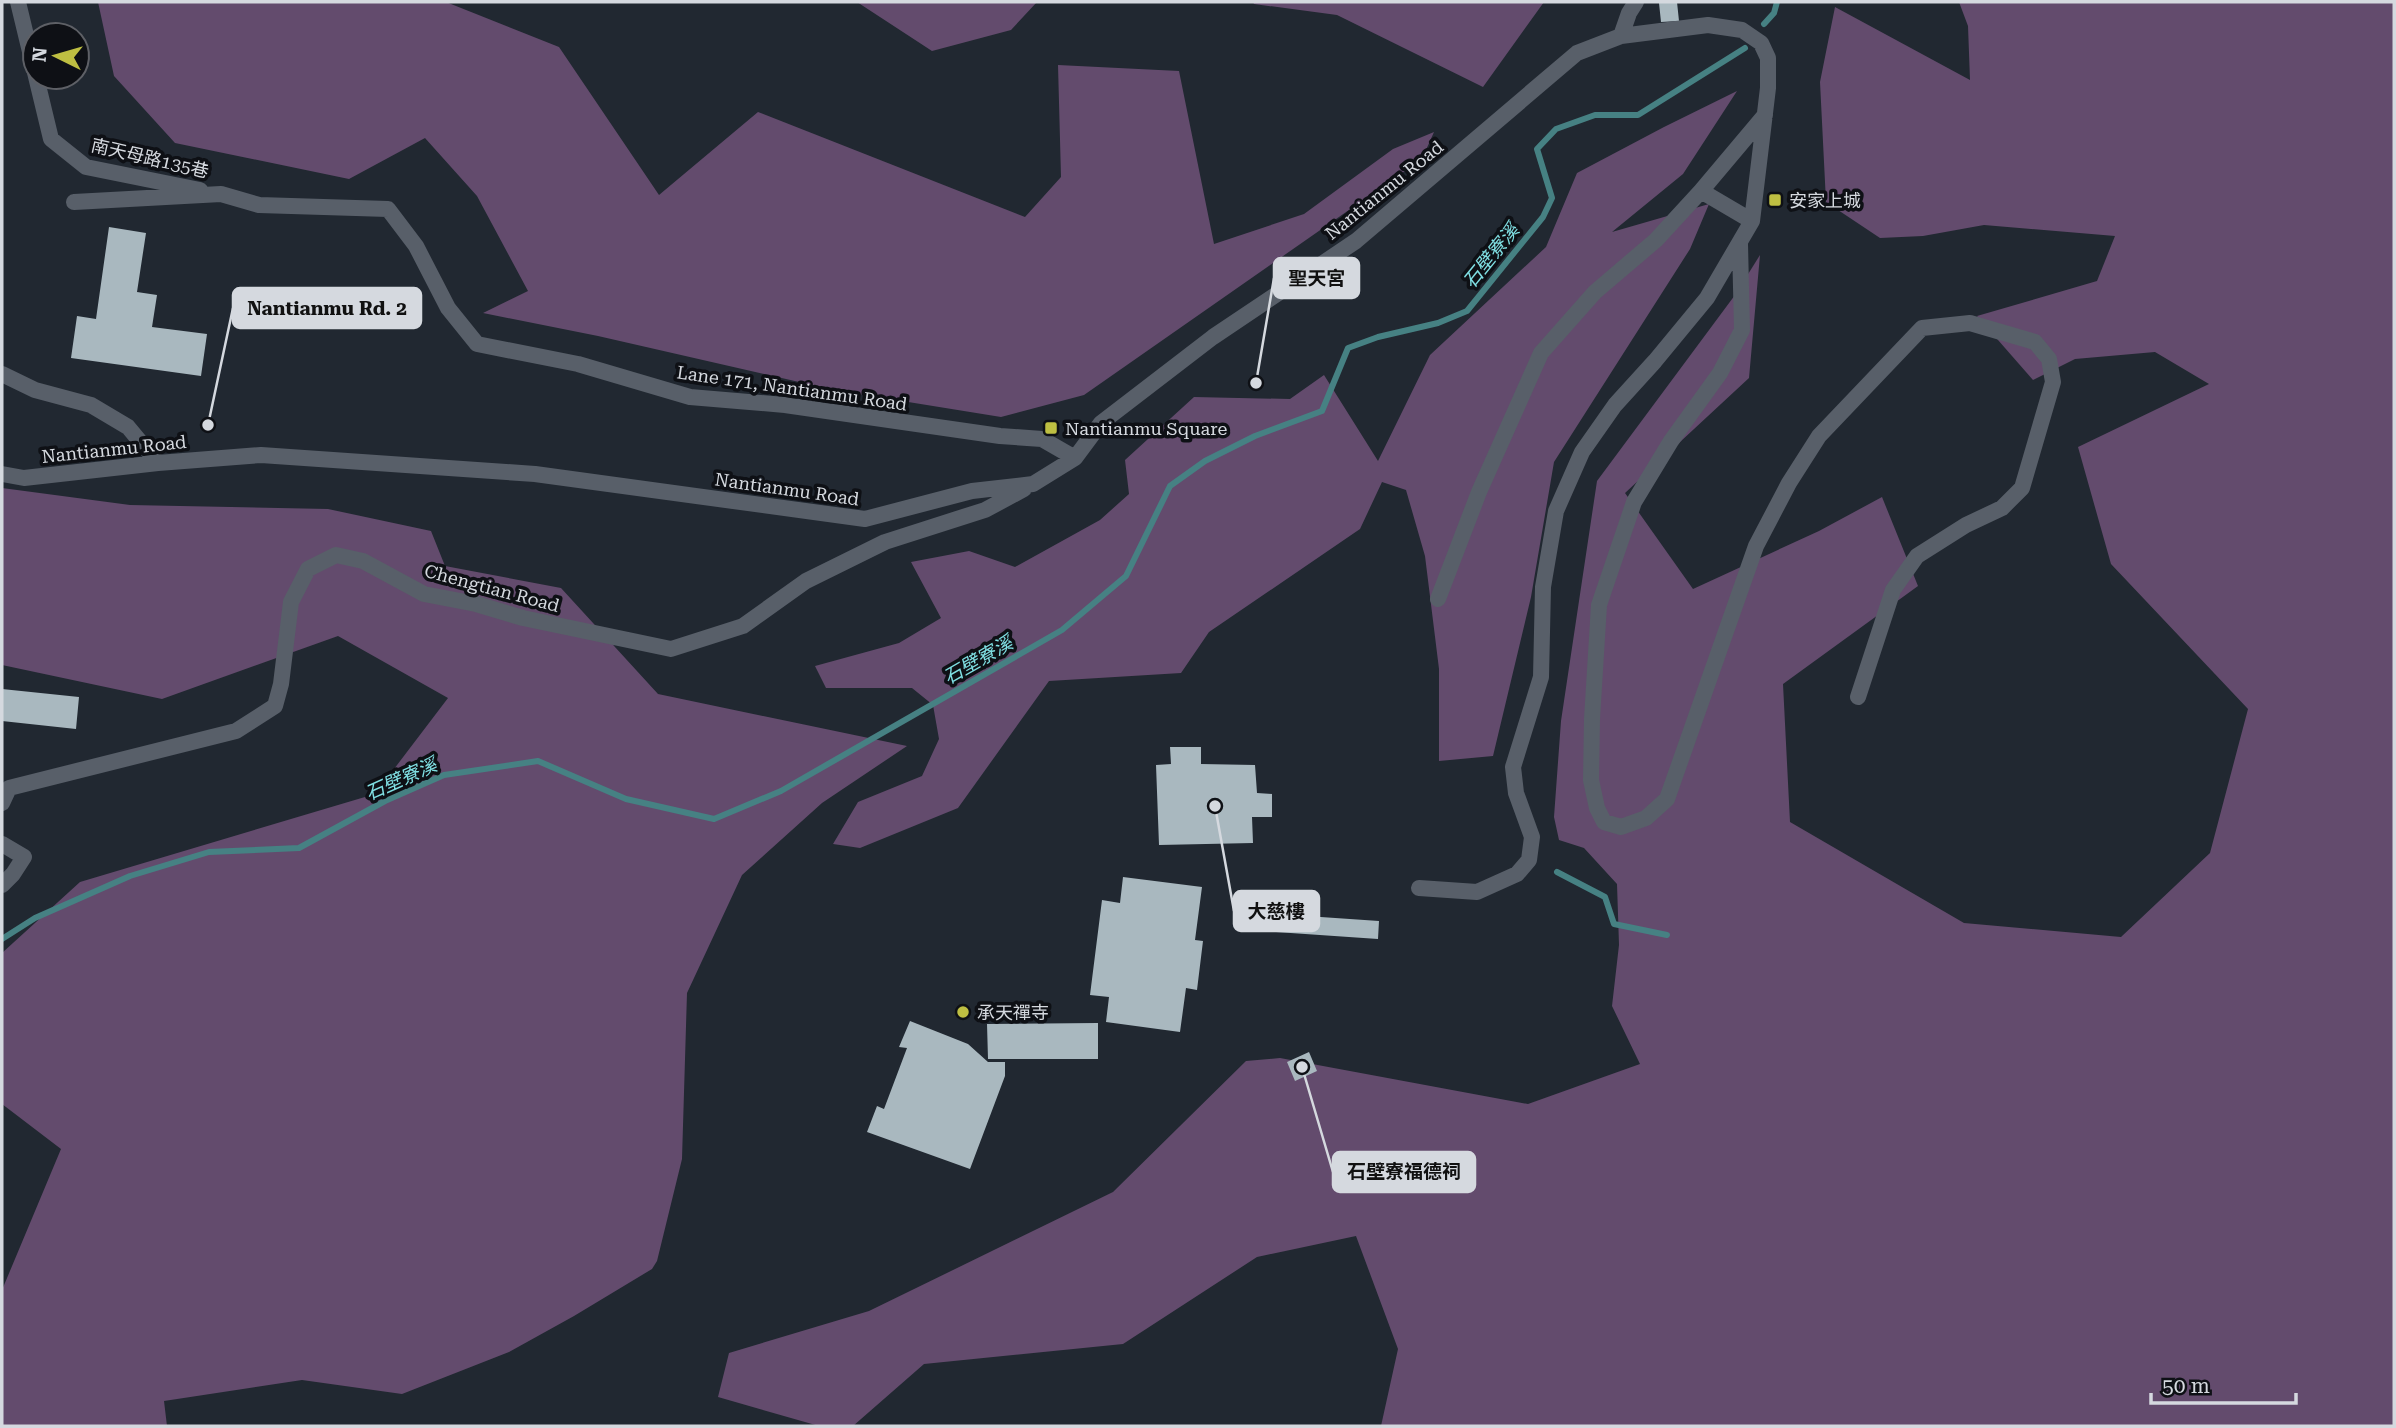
<svg xmlns="http://www.w3.org/2000/svg" width="2396" height="1428" font-family="'Roboto Serif','Noto Sans TC',serif">
<style>
.forest{fill:#634b6d}
.lines{fill:none;stroke-linecap:round;stroke-linejoin:round}
.stream{stroke:#468183;stroke-width:6}
.building{fill:#a9b8bf}
.street{stroke:#585f69;stroke-width:16}
.poi-dot{fill:#bebf42;stroke:#0e1015;stroke-width:2.5}
.labels{text-anchor:middle;dominant-baseline:central;stroke-width:7;stroke-linejoin:round;paint-order:stroke}
.street-label{font-size:18px;fill:#d5d9df;stroke:#0e1015}
.poi-label{font-size:18px;fill:#d5d9df;stroke:#0e1015;text-anchor:start}
.water-label{font-size:19px;font-style:italic;fill:#80e0e4;stroke:#0e1015}
.leader{fill:none;stroke:#d5d9df;stroke-width:2.5}
.callout-dot{fill:#d5d9df;stroke:#0e1015;stroke-width:2.5}
.callout{fill:#d5d9df;stroke:#d5d9df;stroke-width:2.5}
.callout-label{font-size:19px;text-anchor:middle;font-weight:bold;fill:#111}
</style>
<rect width="100%" height="100%" fill="#212831"/>
<!-- forest -->
<path class="forest" d="M98,2h348l113,45 100,148 99,-83 267,105 36,-40 -3,-112 121,6 35,173 90,-30 89,-65 41,-17 -12,27 -338,236 -83,22 -167,-27 -236,-54 -115,-23 45,-22 -51,-95 -52,-58 -76,41 -174,-36 -61,-67z
M857,2h180l-26,28 -79,21z
M1253,2h291l-61,85 -146,-72 -83,-11z
M1959,2h435v1424h-1013l17,-77 -42,-113 -99,21 -134,87 -199,20 -71,62h-34l-101,-29 11,-44 140,-42 244,-119 133,-131 34,-3 248,46 112,-40 -28,-58 7,-61 -2,-61 -33,-36 -25,-8 -5,-23 7,-96 36,-240 138,-186 25,-40 -11,123 -124,115 68,96 126,-58 63,-34 36,89 -135,98 7,138 174,101 157,14 89,-84 38,-144 -137,-145 -33,-117 131,-63 -54,-32 -80,7 -42,21 -56,-64 120,-35 18,-45 -131,-11 -61,11 -43,2 -54,-36 -6,-120 15,-75 135,73 -2,-54z
M1737,91l-54,83 -71,58 97,-28 -19,45 -136,213 -23,135 -38,159 -54,5v-92l-14,-113 -19,-66 -24,-8 -22,47 -151,103 -28,41 -132,8 -91,127 -98,40 -27,-4 25,-42 64,-26 17,-37 -6,-34 -21,-17h-86l-11,-22 84,-23 42,-25 -30,-56 58,-11 46,16 85,-47 29,-26 -4,-34 69,-63 96,2 34,-24 54,86 52,-106 116,-108 31,-74 87,-46z
M2,488l128,17 198,4 103,22 14,35 116,22 97,106 249,52 -85,57 -80,72 -55,118 -5,166 -25,102 -5,8 -78,47 -65,36 -107,42 -100,-14 -138,21 3,25h-165v-136l59,-141 -59,-45v-151l78,-71 295,-88 73,-96 -110,-62 -176,63 -160,-34z"/>
<g class="lines">
<!-- stream -->
<path class="stream" d="M1764,24l10,-11 3,-11
M1557,872l48,25 9,27 53,11
M2,939l33,-21 95,-42 79,-24 90,-4 86,-47 59,-26 94,-14 88,38 88,20 67,-28 281,-161 64,-54 44,-90 35,-25 50,-25 67,-25 26,-63 30,-11 60,-14 29,-12 76,-94 9,-19 -15,-49 19,-20 39,-14h43l107,-67"/>
</g>
<!-- building -->
<path class="building" d="M1662,2h15l2,19 -18,1 -2,-19z
M109,227l37,6 -9,59 20,3 -5,32 55,7 -6,42 -130,-18 6,-42 19,3z
M2,689l77,8 -3,32 -74,-8z
M1170,747h31v17l54,1 2,28 15,1v23h-20l1,26 -94,2 -3,-80 15,-1z
M1123,877l79,10 -7,53 8,1 -6,49 -11,-2 -6,44 -74,-10 3,-25 -19,-2 12,-95 18,3z
M1277,914l102,7 -1,18 -102,-7z
M910,1021l58,23 20,18h17v14l-35,93 -103,-37 10,-26 7,3 23,-61 -8,-1z
M1098,1023v36h-110l-1,-35z
M1309,1052l8,19 -22,10 -8,-19z"/>
<g class="lines">
<!-- street -->
<path class="street" d="M18,2l33,137 35,28 114,23
M1621,36l8,-23 7,-11
M1701,191l51,30
M74,202l147,-8 38,11 129,4 28,37 32,62 29,36 101,20 112,33 95,8 215,31 42,3 33,19
M1740,244l2,86 -22,43 -49,68 -37,61 -35,103 -7,114 -1,61 6,28 7,14 17,5 25,-9 21,-19 89,-253 33,-63 30,-47 103,-108 48,-5 65,19 14,17 4,23 -31,106 -20,20 -36,17 -49,31 -24,34 -35,107
M2,374l33,16 56,15 37,22 30,36
M2,474l22,4 134,-15 103,-8 274,19 330,45 107,-28 61,-7 42,-26 26,-35 112,-86 143,-96 221,-188 44,-17 87,-11 34,5 19,13 7,15v30l-16,133 -45,77 -52,63 -40,44 -33,47 -26,59 -13,76 -2,90 -28,90 3,26 16,44 -3,23 -12,14 -40,18 -58,-4
M1438,599l41,-107 62,-139 54,-61 61,-52 45,-49 64,-76
M2,803l7,-15 227,-57 39,-25 6,-22 10,-82 17,-33 28,-14 27,6 61,33 52,10 47,14 148,31 72,-23 63,-45 79,-39 100,-32 39,-21
M2,844l22,13 -11,17 -11,11"/>
</g>
<!-- markers -->
<g class="poi-dot">
<rect x="1768" y="193" width="14" height="14" rx="3.5"/>
<rect x="1044" y="421" width="14" height="14" rx="3.5"/>
<circle cx="963" cy="1012" r="7"/>
</g>
<g class="labels">
<!-- street labels -->
<g class="street-label">
<text transform="translate(150 158) rotate(13)">南天母路135巷</text>
<text transform="translate(1384 190) rotate(-39)">Nantianmu Road</text>
<text transform="translate(792 388) rotate(8)">Lane 171, Nantianmu Road</text>
<text transform="translate(114 449) rotate(-6)">Nantianmu Road</text>
<text transform="translate(787 489) rotate(8)">Nantianmu Road</text>
<text transform="translate(492 588) rotate(15)">Chengtian Road</text>
</g>
<!-- poi labels -->
<g class="poi-label">
<text x="1789" y="200">安家上城</text>
<text x="1065" y="428">Nantianmu Square</text>
<text x="977" y="1012">承天禪寺</text>
</g>
<!-- water labels -->
<g class="water-label">
<text transform="translate(1491 256) rotate(-51)">石壁寮溪</text>
<text transform="translate(978 660) rotate(-30)">石壁寮溪</text>
<text transform="translate(401 779) rotate(-24)">石壁寮溪</text>
</g>
</g>
<!-- callouts -->
<path class="leader" d="M1256 383L1274 278M208 425L233 308M1215 806L1234 911M1302 1067L1333 1172"/>
<g class="callout-dot">
<circle cx="1256" cy="383" r="7"/>
<circle cx="208" cy="425" r="7"/>
<circle cx="1215" cy="806" r="7"/>
<circle cx="1302" cy="1067" r="7"/>
</g>
<g class="callout">
<rect x="1274" y="258" width="85" height="40" rx="7"/>
<rect x="233" y="288" width="188" height="40" rx="7"/>
<rect x="1234" y="891" width="85" height="40" rx="7"/>
<rect x="1333" y="1152" width="142" height="40" rx="7"/>
</g>
<g class="callout-label">
<text x="1317" y="285">聖天宮</text>
<text x="327" y="315">Nantianmu Rd. 2</text>
<text x="1276" y="918">大慈樓</text>
<text x="1404" y="1178">石壁寮福德祠</text>
</g>
<!-- border -->
<rect width="2396" height="1428" fill="none" stroke="#d5d9df" stroke-width="7"/>
<!-- north arrow -->
<g transform="translate(56 56) rotate(275)"><circle r="33" fill="#0e1015" stroke="#5e6066" stroke-width="2"/>
<path d="M0-5L12 26L0 18L-12 26Z" fill="#bebf42"/>
<text y="-10" font-size="19" font-weight="bold" text-anchor="middle" fill="#d5d9df">N</text>
</g>
<!-- scale -->
<path d="M2151 1393v10h145v-10" fill="none" stroke="#d5d9df" stroke-width="3.5"/>
<text x="2162" y="1393" font-size="21" fill="#d5d9df" stroke="#0e1015" stroke-width="5" paint-order="stroke">50 m</text>
</svg>
